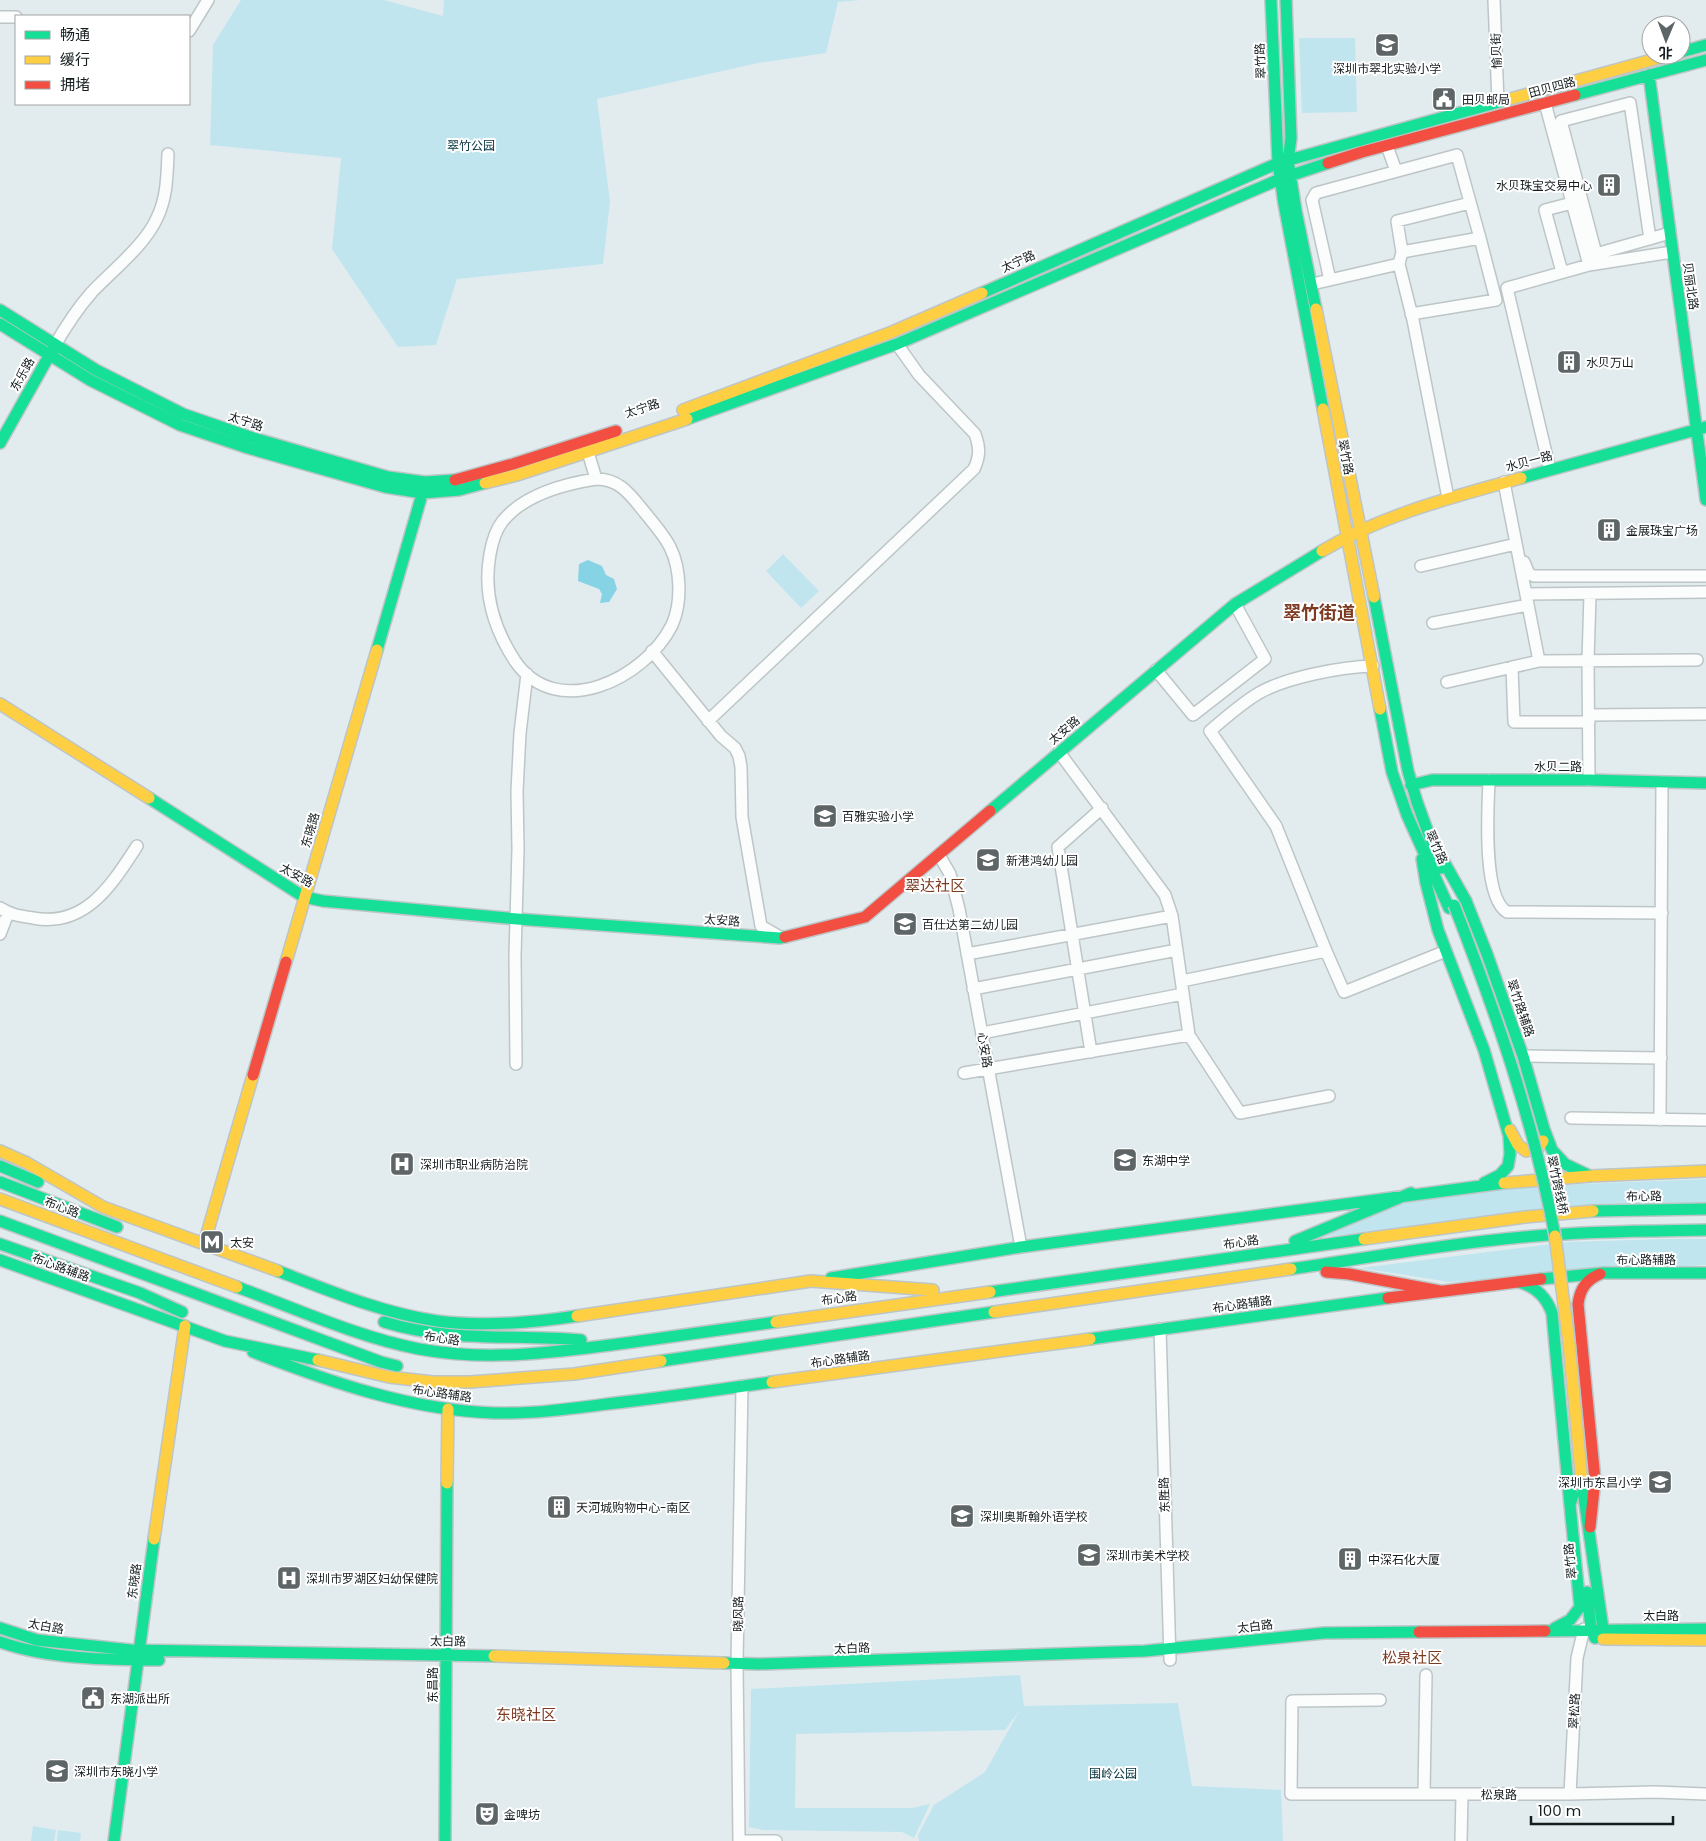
<svg xmlns="http://www.w3.org/2000/svg" width="1706" height="1841" font-family="Poppins,'Noto Sans SC',sans-serif">
<style>
.green{fill:#c0e5ef}
.water{fill:#86d3e5}
.lines{fill:none;stroke-linecap:round;stroke-linejoin:round}
.street-casing{stroke:#bdc5c7;stroke-width:14}
.fast-casing{stroke:#bdc5c7;stroke-width:14}
.slow-casing{stroke:#bdc5c7;stroke-width:14}
.jam-casing{stroke:#bdc5c7;stroke-width:14}
.street{stroke:#fbfcfc;stroke-width:11}
.fast{stroke:#16e098;stroke-width:11}
.slow{stroke:#ffcf43;stroke-width:11}
.jam{stroke:#f24e42;stroke-width:11}
.fast-bridge-casing{stroke:#bdc5c7;stroke-width:14;stroke-linecap:butt}
.slow-bridge-casing{stroke:#bdc5c7;stroke-width:14;stroke-linecap:butt}
.fast-bridge{stroke:#16e098;stroke-width:11}
.slow-bridge{stroke:#ffcf43;stroke-width:11}
.labels{text-anchor:middle;dominant-baseline:central;stroke-width:4;stroke-linejoin:round;paint-order:stroke}
.street-label{font-size:12px;fill:#151c1e;stroke:#fff}
.poi-label{font-size:12px;fill:#151c1e;stroke:#fff;text-anchor:start}
.park-label{font-size:12px;fill:#00313c;stroke:#fff}
.quarter-label{font-size:15px;fill:#7c3a21;stroke:#fff}
.district-label{font-size:18px;font-weight:bold;fill:#7c3a21;stroke:#fff}
</style>
<rect width="100%" height="100%" fill="#e2ecee"/>
<!-- green -->
<path class="green" d="M241,0h143l59,16 1,-16h417l-23,2 -12,51 -68,10 -161,36 13,103 -7,62 -146,15 -21,66 -38,2 -66,-98 9,-91 -131,-13 3,-100z
M1299,38h56l2,74 -55,1z
M783,554l36,37 -18,17 -35,-37z
M1706,1179v23l-388,35 98,-41 66,-8z
M1665,1239h41v26l-256,17 -90,-14 208,-26z
M1020,1675l4,31 154,-3 14,83 89,4 2,51h-364l-1,-6 16,-30 51,-33 35,-62 -15,20 -209,4 -1,74h117l18,-4 -16,34 -12,-6 -139,-2 -14,-3 2,-138z
M33,1826l23,4 -2,11h-23z
M58,1830l23,3 -1,8h-23z"/>
<!-- water -->
<path class="water" d="M588,560l14,6 4,9 8,4 3,10 -8,13 -9,1 2,-9 -3,-5 -21,-8 1,-17z"/>
<g class="lines">
<defs>
<path id="street" d="M1494,0l4,102
M0,17h16
M189,31l19,-31
M1545,103l44,162
M1387,146l9,25
M1650,239l-20,-136 -69,18 35,133 74,-21
M1402,252l-5,-31 73,-18
M1399,264l14,56 35,178
M1562,272l-17,-62 27,-7
M1312,284l9,-2 78,-18 3,-12 78,-14 -23,-83 -141,38 -4,7 18,80
M1411,314l85,-14 -16,-62
M55,345c11,-19 22,-36 37,-53 21,-22 53,-47 65,-74 10,-20 10,-43 11,-64
M588,452l8,27
M1550,470l-43,-182 82,-23 83,-13
M596,479c25,0 35,17 50,35 8,10 18,21 24,33 11,22 12,56 2,78 -27,54 -115,97 -157,36 -21,-32 -32,-69 -25,-107 2,-11 5,-23 12,-32 21,-27 62,-38 94,-43z
M1504,482l35,179 158,-1
M1524,562l5,12 5,2h172
M1421,566l95,-22
M1526,594l180,-2
M1433,623l95,-18
M652,651l69,85 14,12 4,8 2,11 1,50 19,109 19,11
M1373,666c-32,1 -86,11 -114,27 -17,10 -33,24 -49,38l66,95 50,125 18,41 102,-41
M1512,667l2,55h75
M1156,670l37,45 72,-56 -30,-55
M1447,682l92,-21
M1589,715l117,-1
M708,721l266,-252c6,-13 6,-21 1,-35l-56,-59 -22,-31
M1059,752l106,143 7,21 17,119 51,78 89,-17
M1489,780c-1,28 -7,117 18,132l155,1
M1589,780l-1,-119 2,-67
M939,855l11,19 9,35 62,338
M0,908c11,7 21,8 33,10 53,10 79,-34 104,-72
M0,934l8,-21
M967,954l205,-38
M1182,981l144,-30
M973,989l204,-39
M982,1033l201,-39
M1091,1052l-33,-205 44,-39
M1523,1056l138,2
M516,1064l-1,-108 3,-107 -1,-58 3,-58 7,-59
M964,1073l225,-38
M1571,1118l135,2
M1660,1120l2,-338
M1160,1329l10,331
M1380,1700l-88,1 -1,93h279l85,-2 51,2
M1424,1794l2,-119
M1570,1794l7,-136 7,-29
M739,1841l-2,-178 5,-277
M739,1841h37
M1461,1841l1,-47"/>
<path id="fast" d="M1271,0l7,163 6,41 39,205
M1286,0l5,138 -3,22 8,51 20,98
M1681,52l25,-7
M1649,75l57,425
M1575,95l131,-35
M982,293l296,-130 232,-64
M0,310l96,60 87,44 67,23 138,40 37,5 30,-2
M0,324l90,56 90,45 68,23 137,39 37,6 37,-3 26,-7
M687,419l210,-75 383,-165 48,-16
M0,443l54,-96
M1521,478l185,-51
M1374,597l34,174 9,31 24,66
M377,650l48,-166
M1380,709l12,63 15,43 42,93
M1411,785l21,-5h157l117,3
M149,798l155,99 19,4 194,18 263,19 5,-1
M990,811l245,-207 87,-53
M1440,855l26,46 21,53 36,102 21,73 8,21 13,14 25,12
M1422,859l4,24 12,47 46,120 25,86 1,18 -2,12 -8,9 -16,8
M0,1166l38,16
M0,1182l117,45
M1593,1211l113,-2
M0,1221l381,141 16,4
M1295,1241l116,-48
M0,1244l140,49 42,19
M0,1260l225,81 93,19
M1291,1269c81,-12 162,-26 244,-33 57,-5 114,-5 171,-6
M278,1271c52,20 104,42 159,50 46,6 94,2 140,-5
M831,1278l190,-31 483,-64
M1541,1279l62,-6h103
M1518,1282c17,4 28,14 34,31l18,192
M237,1287c60,22 120,50 182,62 70,13 138,3 207,-6 50,-7 100,-14 150,-21
M990,1292l374,-53
M384,1322c68,21 128,12 197,18
M1090,1339l298,-41
M253,1352c77,30 157,58 241,61 38,1 75,-4 113,-9 55,-6 110,-14 165,-22
M661,1361l333,-49
M1582,1483l21,146 -5,7
M1587,1592l4,37 4,9
M0,1628l37,12 94,10 363,6
M1555,1628l15,-8 10,-13 -10,-102 3,-10
M1545,1631l161,-2
M0,1642c47,17 109,18 159,18
M724,1663l35,1 386,-13 179,-18 95,-1
M114,1841l40,-302
M445,1841l2,-358"/>
<path id="slow" d="M1510,99l160,-44
M1316,309l58,288
M1323,409l57,300
M683,410l209,-78 90,-39
M485,483l32,-8 170,-56
M1322,551c62,-37 131,-54 199,-73
M0,704l149,94
M286,962l91,-312
M1510,1130l8,15 8,6 12,-3 5,-7
M0,1151l27,12 76,44 175,64
M1504,1183l86,-7 116,-5
M0,1199l237,88
M1364,1239l161,-22 68,-6
M204,1244l49,-169
M994,1312l297,-43
M577,1316l234,-35 122,9
M776,1322l214,-30
M318,1360l71,17 44,5h37l104,-8 87,-13
M772,1382l318,-43
M447,1483l1,-74
M154,1539l31,-213
M1603,1639l103,1
M494,1656l230,7"/>
<path id="jam" d="M1328,163l34,-11 213,-57
M455,480l58,-16 103,-33
M785,937l80,-20 125,-106
M253,1075l33,-113
M1326,1272l23,2 91,17
M1388,1298l153,-19
M1590,1527l5,-47 -17,-176c2,-15 8,-24 22,-30
M1419,1632l126,-1"/>
</defs>
<!-- street casing -->
<use href="#street" class="street-casing"/>
<!-- fast casing -->
<use href="#fast" class="fast-casing"/>
<!-- slow casing -->
<use href="#slow" class="slow-casing"/>
<!-- jam casing -->
<use href="#jam" class="jam-casing"/>
<!-- street -->
<use href="#street" class="street"/>
<!-- fast -->
<use href="#fast" class="fast"/>
<!-- slow -->
<use href="#slow" class="slow"/>
<!-- jam -->
<use href="#jam" class="jam"/>
<defs>
<path id="fast-bridge" d="M1454,905c42,108 80,217 101,331"/>
<path id="slow-bridge" d="M1555,1236l14,107 13,140"/>
</defs>
<!-- fast-bridge casing -->
<use href="#fast-bridge" class="fast-bridge-casing"/>
<!-- slow-bridge casing -->
<use href="#slow-bridge" class="slow-bridge-casing"/>
<!-- fast-bridge -->
<use href="#fast-bridge" class="fast-bridge"/>
<!-- slow-bridge -->
<use href="#slow-bridge" class="slow-bridge"/>
</g>
<!-- icons -->
<defs>
<symbol id="school-square" viewBox="-11 -11 22 22"><rect x="-9" y="-9" width="18" height="18" rx="4" fill="#5d6567" stroke="#fff"/><path d="M0-5L7-2L0 1L-7-2ZM-4 1L0 2.5L4 1V4Q0 6-4 4Z" fill="#fff"/></symbol>
<symbol id="civic-square" viewBox="-11 -11 22 22"><rect x="-9" y="-9" width="18" height="18" rx="4" fill="#5d6567" stroke="#fff"/><path d="M-.6-6.5H3V-4.5H.6V-3L4-1V1h2V6H-6V1h2V-1L-.6-3ZM-1.2 2.5V6h2.4V2.5Z" fill="#fff"/></symbol>
<symbol id="building-square" viewBox="-11 -11 22 22"><rect x="-9" y="-9" width="18" height="18" rx="4" fill="#5d6567" stroke="#fff"/><path d="M-4-6H4V6H1V3H-1V6H-4ZM-2.5-4.3h1.7v1.8h-1.7ZM.8-4.3h1.7v1.8H.8ZM-2.5-1h1.7V.8h-1.7ZM.8-1h1.7V.8H.8Z" fill="#fff"/></symbol>
<symbol id="hospital-square" viewBox="-11 -11 22 22"><rect x="-9" y="-9" width="18" height="18" rx="4" fill="#5d6567" stroke="#fff"/><path d="M-5-5h3v3.5h4V-5h3V5h-3V1.5h-4V5h-3Z" fill="#fff"/></symbol>
<symbol id="metro-square" viewBox="-11 -11 22 22"><rect x="-9" y="-9" width="18" height="18" rx="4" fill="#5d6567" stroke="#fff"/><path d="M-5.5 5V-5H-3L0 0L3-5H5.5V5H3V-.5L0 4L-3-.5V5Z" fill="#fff"/></symbol>
<symbol id="theatre-square" viewBox="-11 -11 22 22"><rect x="-9" y="-9" width="18" height="18" rx="4" fill="#5d6567" stroke="#fff"/><path d="M-5-5.5Q0-4 5-5.5V0Q5 5 0 6Q-5 5-5 0ZM-3.3-2.5H-1v1.5H-3.3ZM1-2.5H3.3v1.5H1ZM-2.8 1Q0 5.5 2.8 1Z" fill="#fff"/></symbol>
</defs>
<g fill-rule="evenodd">
<use href="#school-square" x="1373" y="31" width="28" height="28"/>
<use href="#civic-square" x="1430" y="85" width="28" height="28"/>
<use href="#building-square" x="1595" y="171" width="28" height="28"/>
<use href="#building-square" x="1555" y="348" width="28" height="28"/>
<use href="#building-square" x="1595" y="516" width="28" height="28"/>
<use href="#school-square" x="811" y="802" width="28" height="28"/>
<use href="#school-square" x="974" y="846" width="28" height="28"/>
<use href="#school-square" x="891" y="910" width="28" height="28"/>
<use href="#school-square" x="1111" y="1146" width="28" height="28"/>
<use href="#hospital-square" x="388" y="1150" width="28" height="28"/>
<use href="#metro-square" x="198" y="1228" width="28" height="28"/>
<use href="#school-square" x="1646" y="1468" width="28" height="28"/>
<use href="#building-square" x="545" y="1493" width="28" height="28"/>
<use href="#school-square" x="948" y="1502" width="28" height="28"/>
<use href="#school-square" x="1075" y="1541" width="28" height="28"/>
<use href="#building-square" x="1336" y="1545" width="28" height="28"/>
<use href="#hospital-square" x="275" y="1564" width="28" height="28"/>
<use href="#civic-square" x="79" y="1684" width="28" height="28"/>
<use href="#school-square" x="43" y="1757" width="28" height="28"/>
<use href="#theatre-square" x="473" y="1800" width="28" height="28"/>
</g>
<g class="labels">
<!-- street labels -->
<g class="street-label">
<text transform="translate(1496 51) rotate(-92)">愉贝街</text>
<text transform="translate(1260 61) rotate(-92)">翠竹路</text>
<text transform="translate(1552 87) rotate(-15)">田贝四路</text>
<text transform="translate(1018 261) rotate(-24)">太宁路</text>
<text transform="translate(1691 286) rotate(82)">贝丽北路</text>
<text transform="translate(22 374) rotate(-61)">东乐路</text>
<text transform="translate(642 408) rotate(-18)">太宁路</text>
<text transform="translate(246 421) rotate(18)">太宁路</text>
<text transform="translate(1346 457) rotate(79)">翠竹路</text>
<text transform="translate(1529 461) rotate(-15)">水贝一路</text>
<text transform="translate(1064 730) rotate(-40)">太安路</text>
<text x="1558" y="766">水贝二路</text>
<text transform="translate(310 830) rotate(-74)">东晓路</text>
<text transform="translate(1437 847) rotate(66)">翠竹路</text>
<text transform="translate(297 875) rotate(29)">太安路</text>
<text transform="translate(722 920) rotate(4)">太安路</text>
<text transform="translate(1521 1008) rotate(71)">翠竹路辅路</text>
<text transform="translate(985 1050) rotate(80)">心安路</text>
<text transform="translate(1558 1185) rotate(78)">翠竹跨线桥</text>
<text transform="translate(1644 1196) rotate(-1)">布心路</text>
<text transform="translate(62 1207) rotate(21)">布心路</text>
<text transform="translate(1241 1242) rotate(-8)">布心路</text>
<text x="1646" y="1259">布心路辅路</text>
<text transform="translate(61 1267) rotate(20)">布心路辅路</text>
<text transform="translate(839 1298) rotate(-8)">布心路</text>
<text transform="translate(1242 1304) rotate(-8)">布心路辅路</text>
<text transform="translate(442 1338) rotate(8)">布心路</text>
<text transform="translate(840 1359) rotate(-8)">布心路辅路</text>
<text transform="translate(442 1393) rotate(8)">布心路辅路</text>
<text transform="translate(1164 1495) rotate(-92)">东胜路</text>
<text transform="translate(1570 1561) rotate(-96)">翠竹路</text>
<text transform="translate(134 1581) rotate(-82)">东晓路</text>
<text transform="translate(738 1614) rotate(-89)">晓风路</text>
<text x="1661" y="1615">太白路</text>
<text transform="translate(46 1626) rotate(10)">太白路</text>
<text transform="translate(1255 1626) rotate(-7)">太白路</text>
<text transform="translate(448 1641) rotate(1)">太白路</text>
<text transform="translate(852 1648) rotate(-2)">太白路</text>
<text transform="translate(432 1685) rotate(-90)">东昌路</text>
<text transform="translate(1574 1711) rotate(-87)">翠松路</text>
<text x="1499" y="1794">松泉路</text>
</g>
<!-- poi labels -->
<g class="poi-label">
<text x="1387" y="68" text-anchor="middle">深圳市翠北实验小学</text>
<text x="1462" y="99">田贝邮局</text>
<text x="1592" y="185" text-anchor="end">水贝珠宝交易中心</text>
<text x="1586" y="362">水贝万山</text>
<text x="1626" y="530">金展珠宝广场</text>
<text x="842" y="816">百雅实验小学</text>
<text x="1006" y="860">新港鸿幼儿园</text>
<text x="922" y="924">百仕达第二幼儿园</text>
<text x="1142" y="1160">东湖中学</text>
<text x="420" y="1164">深圳市职业病防治院</text>
<text x="230" y="1242">太安</text>
<text x="1642" y="1482" text-anchor="end">深圳市东昌小学</text>
<text x="576" y="1507">天河城购物中心-南区</text>
<text x="980" y="1516">深圳奥斯翰外语学校</text>
<text x="1106" y="1555">深圳市美术学校</text>
<text x="1368" y="1559">中深石化大厦</text>
<text x="306" y="1578">深圳市罗湖区妇幼保健院</text>
<text x="110" y="1698">东湖派出所</text>
<text x="74" y="1771">深圳市东晓小学</text>
<text x="504" y="1814">金啤坊</text>
</g>
<!-- park labels -->
<g class="park-label">
<text x="471" y="145">翠竹公园</text>
<text x="1113" y="1773">围岭公园</text>
</g>
<!-- quarter labels -->
<g class="quarter-label">
<text x="935" y="885">翠达社区</text>
<text x="1412" y="1657">松泉社区</text>
<text x="526" y="1714">东晓社区</text>
</g>
<!-- district labels -->
<g class="district-label">
<text x="1319" y="612">翠竹街道</text>
</g>
</g>
<!-- legend -->
<rect x="15" y="15" width="175" height="90" fill="#ffffff" stroke="#a1a4a5"/>
<rect x="25" y="31" width="25" height="8" fill="#16e098" stroke="#a1a4a5"/>
<text x="60" y="40" font-size="15" fill="#151c1e">畅通</text>
<rect x="25" y="56" width="25" height="8" fill="#ffcf43" stroke="#a1a4a5"/>
<text x="60" y="65" font-size="15" fill="#151c1e">缓行</text>
<rect x="25" y="81" width="25" height="8" fill="#f24e42" stroke="#a1a4a5"/>
<text x="60" y="90" font-size="15" fill="#151c1e">拥堵</text>
<!-- north arrow -->
<g transform="translate(1666 40) rotate(181)"><circle r="24" fill="#ffffff" stroke="#a1a4a5"/>
<path d="M0-4L9 19L0 12L-9 19Z" fill="#5d6567"/>
<text y="-8" font-size="14" font-weight="bold" text-anchor="middle" fill="#151c1e">北</text>
</g>
<!-- scale -->
<path d="M1531 1816v8h142v-8" fill="none" stroke="#151c1e" stroke-width="2.5"/>
<text x="1538" y="1816" font-size="15" fill="#151c1e" stroke="#ffffff" stroke-width="4" paint-order="stroke">100 m</text>
</svg>
